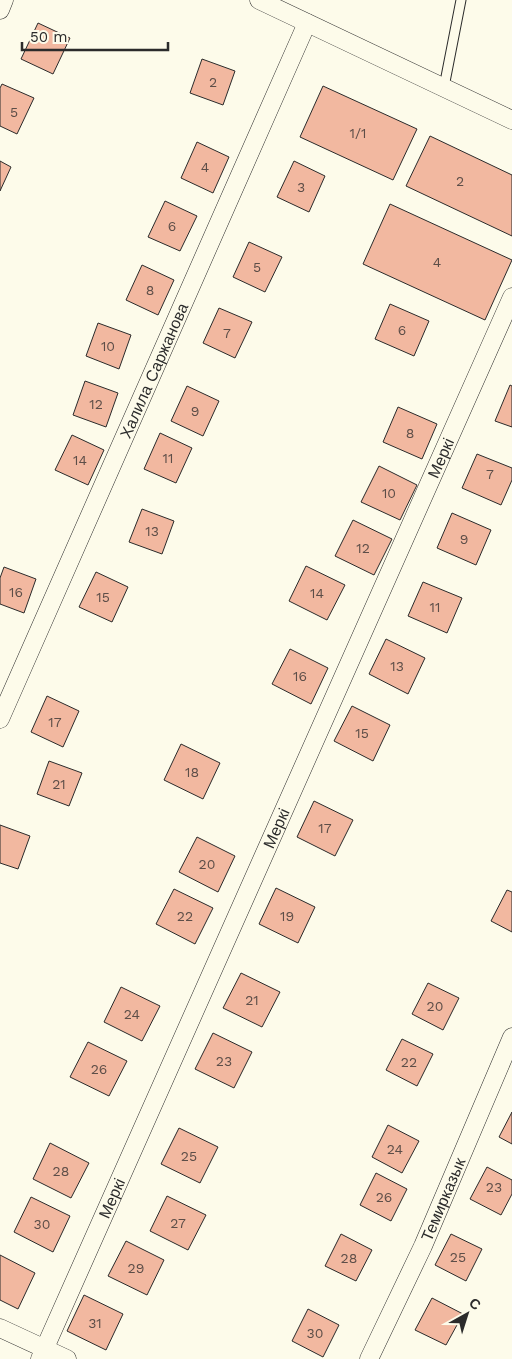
<svg xmlns="http://www.w3.org/2000/svg" width="512" height="1359" font-family="'Work Sans',sans-serif">
<style>
.building{fill:#f2b8a0;stroke:#2b2b2b}
.lines{fill:none;stroke-linecap:round;stroke-linejoin:round}
.lane-casing{stroke:#2b2b2b;stroke-width:11}
.street-casing{stroke:#2b2b2b;stroke-width:19}
.lane{stroke:#fdfbea;stroke-width:9}
.street{stroke:#fdfbea;stroke-width:18}
.labels{text-anchor:middle;dominant-baseline:central;stroke-width:4;stroke-linejoin:round;paint-order:stroke}
.number-label{font-size:14px;fill:#5d4e48}
.street-label{font-size:16px;fill:#2b2b2b;stroke:#fdfbea}
</style>
<rect width="100%" height="100%" fill="#fdfbea"/>
<!-- building -->
<path class="building" d="M38,23l32,15 -17,36 -32,-15z
M202,59l33,12 -12,34 -33,-12z
M2,84l32,14 -17,36 -17,-8v-38z
M323,86l94,43 -24,51 -93,-43z
M430,136l82,39v61l-106,-50z
M197,142l32,15 -16,36 -32,-15z
M0,161l11,6 -11,24z
M294,161l31,15 -16,36 -32,-15z
M165,201l32,15 -17,35 -32,-14z
M390,204l122,56 -27,60 -122,-56z
M249,242l33,15 -17,35 -32,-15z
M142,265l32,15 -16,35 -32,-15z
M390,304l39,17 -15,35 -39,-17z
M219,308l33,14 -17,36 -32,-15z
M98,323l33,12 -12,34 -33,-13z
M85,381l33,12 -12,34 -33,-12z
M510,385l2,1v41l-17,-6z
M187,386l32,15 -16,35 -32,-15z
M398,407l39,17 -15,35 -39,-17z
M160,433l32,15 -16,35 -32,-14z
M72,435l32,15 -16,35 -33,-15z
M477,454l35,14v12l-11,25 -39,-17z
M379,466l38,19 -17,35 -39,-18z
M142,509l32,12 -12,33 -33,-12z
M452,513l39,17 -15,35 -39,-17z
M353,520l39,19 -18,36 -39,-19z
M306,566l39,19 -18,35 -38,-19z
M4,567l32,12 -12,34 -24,-9v-26z
M96,572l32,15 -16,35 -33,-15z
M423,582l39,16 -15,35 -39,-17z
M386,639l39,19 -17,36 -39,-20z
M290,649l38,19 -17,36 -39,-20z
M47,696l32,15 -16,36 -32,-15z
M352,706l38,19 -17,36 -39,-20z
M181,744l39,19 -17,36 -39,-19z
M49,761l33,12 -13,33 -32,-12z
M314,801l39,19 -18,36 -38,-19z
M0,825l30,11 -12,33 -18,-6z
M197,837l38,19 -17,36 -39,-20z
M276,888l39,19 -17,36 -39,-19z
M174,889l39,19 -18,36 -39,-20z
M507,890l5,2v40l-21,-11z
M241,973l39,19 -18,35 -39,-19z
M428,983l31,15 -16,32 -31,-16z
M121,987l39,19 -18,35 -38,-19z
M213,1033l39,19 -18,36 -39,-19z
M402,1039l31,15 -16,32 -31,-16z
M88,1042l39,19 -18,35 -39,-19z
M512,1112v32l-13,-7z
M388,1125l31,16 -17,32 -30,-16z
M179,1128l39,19 -18,36 -39,-19z
M50,1143l39,20 -18,35 -38,-19z
M487,1167l25,13v14l-11,21 -31,-16z
M376,1173l31,16 -16,32 -31,-16z
M167,1196l39,19 -18,35 -38,-19z
M31,1197l39,19 -17,36 -39,-20z
M341,1234l31,16 -16,31 -31,-15z
M451,1234l31,15 -16,32 -31,-16z
M126,1241l38,19 -17,35 -39,-19z
M0,1255l35,18 -17,36 -18,-9z
M84,1295l39,19 -17,36 -39,-19z
M432,1298l31,16 -17,31 -31,-15z
M308,1309l31,16 -16,32 -31,-16z"/>
<g class="lines">
<defs>
<path id="lane" d="M444,87l17,-87"/>
<g id="street">
<path d="M259,0l253,120"/>
<path d="M0,10l4,-10"/>
<path id="s1" d="M0,719l307,-696"/>
<path d="M0,1328l67,31"/>
<path id="s2" d="M40,1359l472,-1062"/>
<path id="s3" d="M369,1359l54,-113 89,-209"/>
</g>
</defs>
<!-- lane casing -->
<use href="#lane" class="lane-casing"/>
<!-- street casing -->
<use href="#street" class="street-casing"/>
<!-- lane -->
<use href="#lane" class="lane"/>
<!-- street -->
<use href="#street" class="street"/>
</g>
<g class="labels">
<!-- number labels -->
<g class="number-label">
<text x="213" y="82">2</text>
<text x="14" y="112">5</text>
<text x="358" y="133">1/1</text>
<text x="205" y="167">4</text>
<text x="460" y="181">2</text>
<text x="301" y="187">3</text>
<text x="172" y="226">6</text>
<text x="437" y="262">4</text>
<text x="257" y="267">5</text>
<text x="150" y="290">8</text>
<text x="402" y="330">6</text>
<text x="227" y="333">7</text>
<text x="108" y="346">10</text>
<text x="96" y="404">12</text>
<text x="195" y="411">9</text>
<text x="410" y="433">8</text>
<text x="168" y="458">11</text>
<text x="80" y="460">14</text>
<text x="490" y="474">7</text>
<text x="389" y="493">10</text>
<text x="152" y="531">13</text>
<text x="464" y="539">9</text>
<text x="363" y="548">12</text>
<text x="16" y="592">16</text>
<text x="317" y="593">14</text>
<text x="103" y="597">15</text>
<text x="435" y="607">11</text>
<text x="397" y="666">13</text>
<text x="300" y="676">16</text>
<text x="55" y="722">17</text>
<text x="362" y="733">15</text>
<text x="192" y="772">18</text>
<text x="59" y="784">21</text>
<text x="325" y="828">17</text>
<text x="207" y="864">20</text>
<text x="185" y="916">22</text>
<text x="287" y="916">19</text>
<text x="252" y="1000">21</text>
<text x="435" y="1006">20</text>
<text x="132" y="1014">24</text>
<text x="224" y="1061">23</text>
<text x="409" y="1062">22</text>
<text x="99" y="1069">26</text>
<text x="395" y="1149">24</text>
<text x="189" y="1156">25</text>
<text x="61" y="1171">28</text>
<text x="494" y="1187">23</text>
<text x="384" y="1197">26</text>
<text x="178" y="1223">27</text>
<text x="42" y="1224">30</text>
<text x="458" y="1257">25</text>
<text x="349" y="1258">28</text>
<text x="136" y="1268">29</text>
<text x="95" y="1323">31</text>
<text x="315" y="1333">30</text>
</g>
<!-- street labels -->
<g class="street-label">
<text stroke="none"><textPath href="#s1" startOffset="381">Халила Саржанова</textPath></text>
<text stroke="none"><textPath href="#s2" startOffset="986">Меркі</textPath></text>
<text stroke="none"><textPath href="#s2" startOffset="581">Меркі</textPath></text>
<text stroke="none"><textPath href="#s2" startOffset="176">Меркі</textPath></text>
<text stroke="none"><textPath href="#s3" startOffset="176">Темирказык</textPath></text>
</g>
</g>
<!-- north arrow -->
<g transform="translate(467 1314) rotate(39)" stroke="#fdfbea" stroke-width="4" paint-order="stroke">
<path d="M0-4L9 19L0 12L-9 19Z" fill="#2b2b2b"/>
<text y="-8" font-size="14" font-weight="bold" text-anchor="middle" fill="#2b2b2b">С</text>
</g>
<!-- scale -->
<path d="M22 42v8h146v-8" fill="none" stroke="#2b2b2b" stroke-width="2.5"/>
<text x="30" y="42" font-size="15" fill="#2b2b2b" stroke="#fdfbea" stroke-width="4" paint-order="stroke">50 m</text>
</svg>
